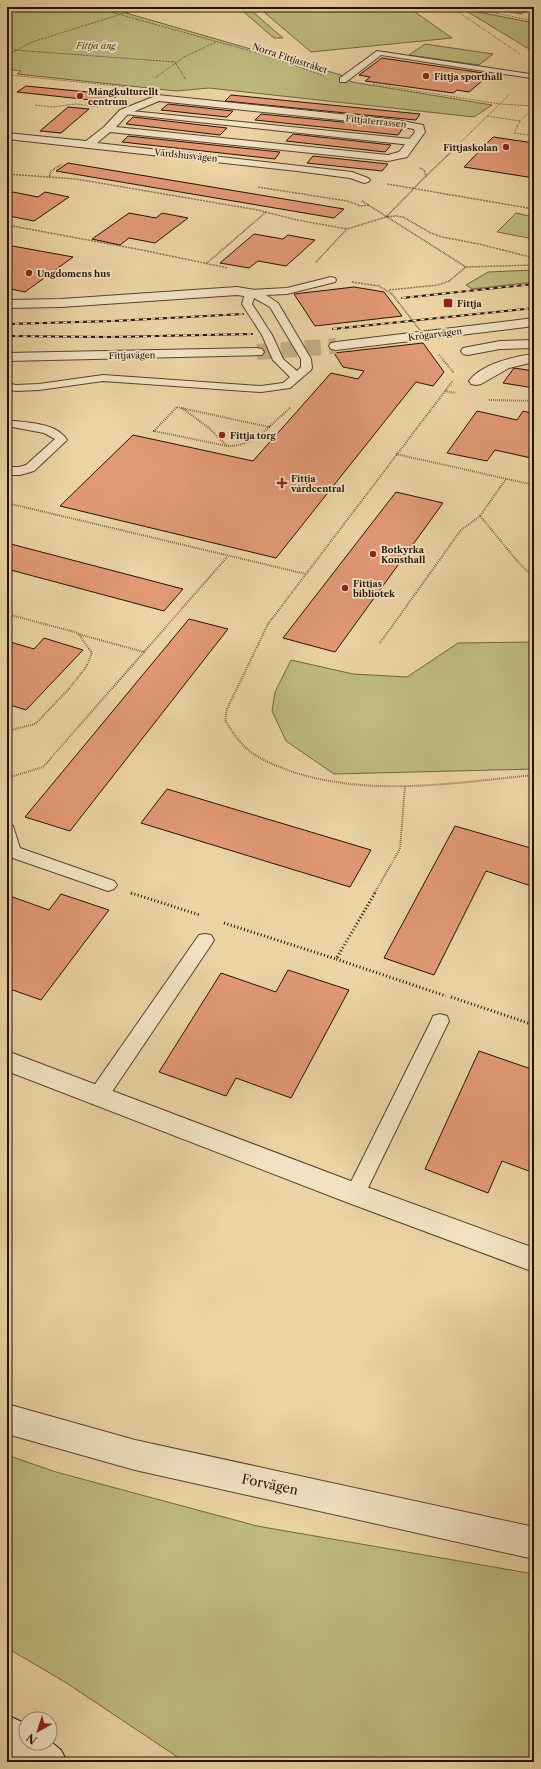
<svg xmlns="http://www.w3.org/2000/svg" width="541" height="1769" font-family="'Libre Caslon Text',serif">
<style>
.green{fill:#beba80;stroke:#726542}
.building{fill:#e19875;stroke:#271005}
.lines{fill:none;stroke-linecap:round;stroke-linejoin:round}
.tertiary-tunnel{stroke:#c4ac83;stroke-width:16;stroke-dasharray:16 8;stroke-linecap:butt}
.service-casing{stroke:#58412c;stroke-width:2}
.minor-casing{stroke:#58412c;stroke-width:2}
.tertiary-casing{stroke:#58412c;stroke-width:2}
.secondary-casing{stroke:#271005;stroke-width:2}
.path-far3{stroke:#271005;stroke-width:1;stroke-dasharray:0.5 1;stroke-linecap:butt}
.path-far2{stroke:#271005;stroke-width:1.5;stroke-dasharray:0.5 1;stroke-linecap:butt}
.path-far1{stroke:#271005;stroke-width:2;stroke-dasharray:0.5 1.5;stroke-linecap:butt}
.path{stroke:#271005;stroke-width:3;stroke-dasharray:1 2.5;stroke-linecap:butt}
.service{fill:#f2e2c3;fill-rule:evenodd}
.minor{fill:#f2e2c3;fill-rule:evenodd}
.tertiary{fill:#f2e2c3;fill-rule:evenodd}
.secondary{fill:#f2e2c3;fill-rule:evenodd}
.rail-casing{stroke:#271005;stroke-width:2}
.rail{stroke:#f2e2c3;stroke-width:1.5;stroke-dasharray:4;stroke-linecap:butt}
.path-bridge{stroke:#271005;stroke-width:1.5;stroke-dasharray:0.5 1;stroke-linecap:butt}
.poi-dot{fill:#8f2418;stroke:#f2e2c3;stroke-width:1.5}
.labels{text-anchor:middle;dominant-baseline:central;stroke-width:3.5;stroke-linejoin:round;paint-order:stroke}
.far-park-label{font-size:9px;font-style:italic;fill:#54432a;stroke:#f2e2c3}
.far-street-label{font-size:9px;fill:#271005;stroke:#f2e2c3}
.far-poi-label{font-size:9px;font-weight:bold;fill:#271005;stroke:#f2e2c3;text-anchor:start}
.near-street-label{font-size:13px;fill:#271005;stroke:#f2e2c3}
</style>
<rect width="100%" height="100%" fill="#ebd3a3"/>
<filter id="stains"><feTurbulence type="fractalNoise" baseFrequency=".005" numOctaves="4"/><feColorMatrix values="0 0 0 0 .2 0 0 0 0 .09 0 0 0 0 .02 0 0 0 .5 -.17"/></filter>
<radialGradient id="worn" r=".72"><stop offset=".6" stop-color="#630" stop-opacity="0"/><stop offset="1" stop-color="#630" stop-opacity=".3"/></radialGradient>
<!-- green -->
<path class="green" d="M7,7h135l-16,6 215,62 11,7 140,23 -18,12 -265,-29 -32,3 -160,-17 4,-3 -14,-2z
M238,7h9l36,31h-9z
M258,7h150l44,31 -141,14z
M488,7h46v1l-14,6z
M463,9l71,14v29z
M425,44l68,10 -14,11 -70,-10z
M516,213l18,4v22l-37,-7z
M534,270v12l-62,7 -6,-4 22,-13z
M534,642v127l-200,5 -48,-33 -14,-30 3,-19 16,-32 62,14 54,3 51,-34z
M7,1455l49,17 201,54 277,48v188h-349l-120,-80 -58,-34z"/>
<!-- building -->
<path class="building" d="M382,58l108,16 -21,18 -12,-2 -4,3 -88,-12 5,-4 -11,-2z
M26,86l92,9 -8,7 -93,-10z
M231,95l189,19 -4,6 -191,-19z
M168,104l65,7 -6,6 -66,-7z
M68,107l21,2 -28,24 -21,-2z
M261,114l142,14 -5,7 -143,-15z
M133,117l94,11 -7,7 -94,-11z
M293,134l98,11 -6,7 -99,-11z
M128,136l152,16 -5,7 -153,-17z
M493,137l41,6v35l-70,-11z
M313,156l75,8 -6,7 -75,-8z
M68,163l276,46 -10,9 -278,-47z
M13,192l25,5 7,-5 24,5 -35,24 -25,-5 -2,1v-21z
M129,213l27,5 6,-5 26,5 -33,25 -26,-5 -9,7 -28,-6z
M254,234l29,5 5,-4 27,5 -29,26 -28,-5 -9,7 -29,-5z
M7,245l66,12 -48,35 -14,-3h-4z
M354,287l30,5 18,24 -87,10 -21,-32z
M423,343l21,29 -11,14 -17,-4 -140,176 -216,-52 73,-71 120,26 78,-88 27,6 6,-8 -21,-4 -9,-14z
M514,368l20,3v17l-31,-5z
M477,411l40,9 6,-9 11,3v39l-3,5 -36,-8 -8,11 -40,-8z
M396,492l47,11 -108,149 -52,-14z
M7,543l176,46 -19,22 -157,-42z
M189,619l39,10 -158,202 -45,-14z
M44,638l39,12 -57,60 -19,-6v-63l27,8z
M167,789l204,61 -21,37 -209,-64z
M455,826l79,23v38l-48,-16 -52,104 -50,-17z
M61,894l48,16 -68,90 -34,-12v-93l42,15z
M288,970l61,20 -58,108 -55,-20 -10,18 -67,-24 62,-99 55,19z
M479,1051l55,19v103l-32,-12 -14,32 -63,-24z"/>
<g class="lines">
<!-- tertiary-tunnel -->
<path class="tertiary-tunnel" d="M257,352l79,-6"/>
<defs>
<path id="service" d="M377,51l153,23 4,2 -4,2 -149,-23 -35,27h-6v-4z
M121,110l290,29 4,3 -4,3 -287,-31h-3z
M331,277l4,1 1,2 -1,2 -48,12 -21,1 12,8 33,56 1,9 -1,2 -21,18 -29,4 -158,-11 -64,9 -23,1 -9,-2v-6l9,2 23,-1 64,-9 158,11 22,-3 7,-6 -17,-17 -11,-25 -20,-31 3,-11 5,-3 37,-2zM254,298l16,9 31,52v8l-4,4 -14,-12 -11,-24 -20,-31z
M7,420c19,3 49,2 60,20l-33,31 -14,4h-13v-8h12l7,-2 29,-26 -11,-6 -37,-7z
M7,824l6,2 7,22 94,33 3,4 -3,4 -6,2 -101,-35z
M205,934l6,1 3,5 -3,5 -106,157 -7,2 -7,-2 -3,-6 3,-6 108,-155z
M440,1014l7,2 2,5 -87,179 -7,3 -7,-3 -3,-6 3,-6 83,-167 2,-5z"/>
<path id="minor" d="M158,95l239,25 26,5 2,7 -18,25 -19,4 -278,-29 -13,11 255,29 16,6 2,2 -2,2 -4,1 -14,-5 -53,-7 -290,-32v-6l79,8 18,-14 16,-17zM159,101l238,25 17,3 1,3 -16,20 -11,3 -272,-28 12,-13z
M237,287l18,3 2,3 -2,3 -5,1 -13,-2 -176,12 -54,1v-8l54,-1z
M534,340v8l-34,1 -32,6 -5,-1 -2,-3 2,-3 37,-7z
M534,354v8l-25,6 -28,16 -5,1 -5,-1 -2,-3c12,-17 46,-25 65,-27z
M7,1051l357,135 170,62v24l-188,-70 -339,-131z"/>
<path id="tertiary" d="M534,318v8l-198,24 -5,-1 -2,-3 2,-3 5,-1z
M257,348l5,1 2,3 -2,3 -255,6v-8z
M7,1404l128,36 399,87v32l-399,-89 -128,-36z"/>
<path id="secondary" d="M7,1715l19,9v19h24v-2l11,9 6,12h-48l-12,-9z"/>
</defs>
<!-- service casing -->
<use href="#service" class="service-casing"/>
<!-- minor casing -->
<use href="#minor" class="minor-casing"/>
<!-- tertiary casing -->
<use href="#tertiary" class="tertiary-casing"/>
<!-- secondary casing -->
<use href="#secondary" class="secondary-casing"/>
<!-- path-far3 -->
<path class="path-far3" d="M93,7l179,50 52,19
M451,7l69,47
M465,7l69,14
M14,50l161,12
M7,55l25,-13 112,-35
M175,62l11,18
M9,75l119,12
M155,78l29,-21 32,-15
M373,84l127,20 34,2
M35,105l17,2 24,-3 22,3
M487,116l33,5 14,-13
M520,121l-6,12 20,3
M471,132l39,-38
M450,153l22,-22"/>
<!-- path-far2 -->
<path class="path-far2" d="M420,168l4,2 2,6 25,-24
M7,174l69,5 182,31 39,10 50,9
M49,177l2,-6 11,-7
M387,184l147,25
M258,187l89,14 14,5 8,-1
M362,201l104,66 68,-2
M386,217l41,-42
M7,225l135,25 86,18
M316,262l31,-33 39,-12 10,-1 7,1 28,16 11,4 37,7 55,14
M207,263l59,-51
M352,282l27,4 13,8
M389,290l49,-5 11,-4 17,-14"/>
<!-- path-far1 -->
<path class="path-far1" d="M439,355l15,18
M452,382l-184,242 -41,85 -2,11c6,10 13,21 22,29 13,11 30,17 46,23 78,25 161,11 241,3
M445,391l10,2
M489,400l45,1
M177,407l4,1 88,19c-13,12 -24,19 -42,19l-73,-15z
M182,408l27,20 18,18
M269,427l22,-20
M396,454l138,31
M506,479l-26,37 39,47 15,15
M7,503l299,71
M7,614l71,19 14,20 -6,14 -18,23 -33,34 -28,7
M78,634l66,18 84,-96
M380,643l81,-113 19,-14
M7,778l36,-11 101,-115
M131,893l2,1
M374,894l26,-45 5,-63"/>
<!-- path -->
<path class="path" d="M131,893l69,22
M375,893l-39,66 110,37
M224,923l112,36
M451,997l83,28"/>
<!-- service -->
<use href="#service" class="service"/>
<!-- minor -->
<use href="#minor" class="minor"/>
<!-- tertiary -->
<use href="#tertiary" class="tertiary"/>
<!-- secondary -->
<use href="#secondary" class="secondary"/>
<defs>
<path id="rail" d="M402,298l132,-14
M7,324l106,-3 130,-7
M333,329l201,-21
M7,336l103,1 142,-3"/>
</defs>
<!-- rail casing -->
<use href="#rail" class="rail-casing"/>
<!-- rail -->
<use href="#rail" class="rail"/>
<!-- path-bridge -->
<path class="path-bridge" d="M392,294l37,48"/>
</g>
<!-- markers -->
<g class="poi-dot">
<circle cx="426" cy="76" r="4"/>
<circle cx="80" cy="96" r="4"/>
<circle cx="506" cy="147" r="4"/>
<circle cx="29" cy="273" r="4"/>
<rect x="443" y="298" width="10" height="10" rx="2"/>
<circle cx="222" cy="435" r="4"/>
<path d="M280 477h4v4h4v4h-4v4h-4v-4h-4v-4h4z"/>
<circle cx="373" cy="554" r="4"/>
<circle cx="345" cy="588" r="4"/>
</g>
<g class="labels">
<!-- far-park labels -->
<g class="far-park-label">
<text x="96" y="45">Fittja äng</text>
</g>
<!-- far-street labels -->
<g class="far-street-label">
<text transform="translate(290 58) rotate(18)">Norra Fittjastråket</text>
<text transform="translate(376 121) rotate(6)">Fittjaterrassen</text>
<text transform="translate(186 155) rotate(6)">Värdshusvägen</text>
<text transform="translate(435 334) rotate(-7)">Krögarvägen</text>
<text transform="translate(132 355) rotate(-1)">Fittjavägen</text>
</g>
<!-- far-poi labels -->
<g class="far-poi-label">
<text x="434" y="76">Fittja sporthall</text>
<text x="88" y="91">Mångkulturellt<tspan x="88" dy="10">centrum</tspan></text>
<text x="498" y="147" text-anchor="end">Fittjaskolan</text>
<text x="37" y="273">Ungdomens hus</text>
<text x="457" y="303">Fittja</text>
<text x="230" y="435">Fittja torg</text>
<text x="291" y="478">Fittja<tspan x="291" dy="10">vårdcentral</tspan></text>
<text x="381" y="549">Botkyrka<tspan x="381" dy="10">Konsthall</tspan></text>
<text x="353" y="583">Fittjas<tspan x="353" dy="10">bibliotek</tspan></text>
</g>
<!-- near-street labels -->
<g class="near-street-label">
<text transform="translate(270 1484) rotate(12)">Forvägen</text>
</g>
</g>
<!-- margin -->
<rect width="541" height="1769" fill="none" stroke="#ebd3a3" stroke-width="24"/>
<rect x="8" y="8" width="525" height="1753" fill="none" stroke="#271005" stroke-width="2"/>
<rect x="12" y="12" width="517" height="1745" fill="none" stroke="#271005"/>
<!-- north arrow -->
<g transform="translate(38 1731) rotate(219)"><circle r="19" fill="#f2e2c3" stroke="#a18e77"/>
<path d="M0-3L7 15L0 10L-7 15Z" fill="#8f2418"/>
<text y="-6" font-size="11" font-weight="bold" text-anchor="middle" fill="#271005">N</text>
</g>
<rect width="100%" height="100%" filter="url(#stains)"/>
<rect width="100%" height="100%" fill="url(#worn)"/>
</svg>
